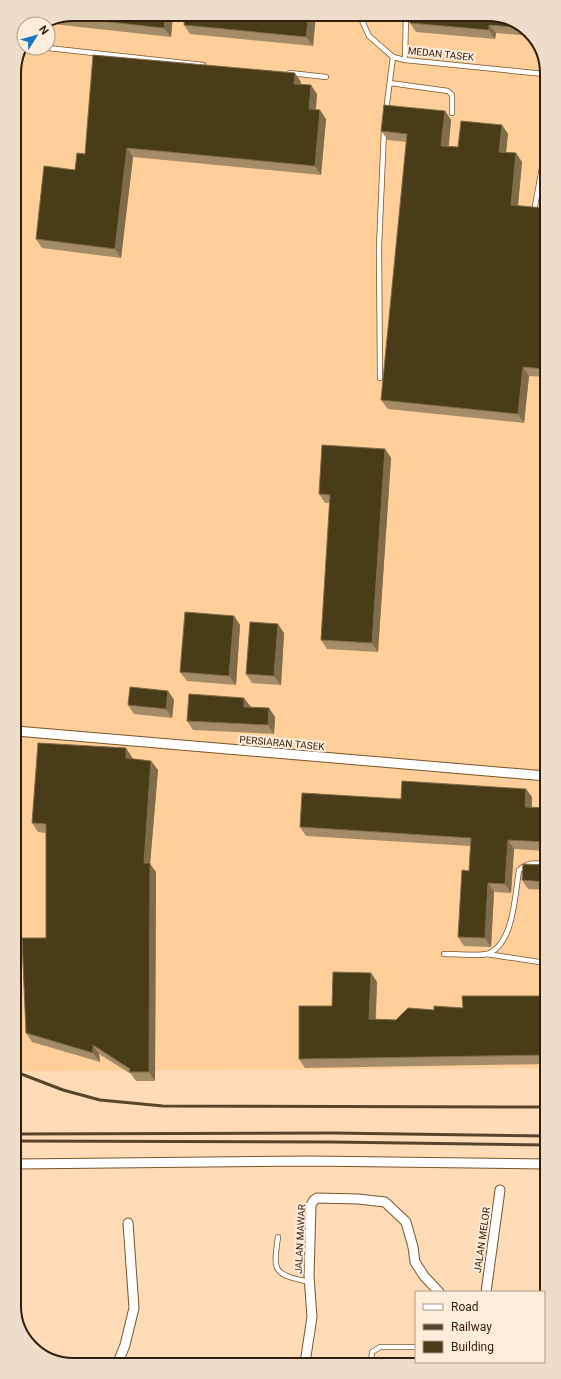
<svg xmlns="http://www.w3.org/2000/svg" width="561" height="1379" font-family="Roboto,sans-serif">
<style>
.built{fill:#ffce99}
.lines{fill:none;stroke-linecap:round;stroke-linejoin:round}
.service-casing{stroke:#795427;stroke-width:6}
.minor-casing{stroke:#795427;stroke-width:11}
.service{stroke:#fff;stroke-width:4.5}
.minor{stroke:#fff;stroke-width:9}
.rail{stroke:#57442d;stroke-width:3}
.wall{fill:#a48c68}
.shaded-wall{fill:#806c48}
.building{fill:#493c18;stroke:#806c48}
.labels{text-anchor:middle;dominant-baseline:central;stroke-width:4;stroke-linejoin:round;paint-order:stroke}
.street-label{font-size:10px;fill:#2f1f0c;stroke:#feedda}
.rim{fill:none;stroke:#2f1f0c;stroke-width:2}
</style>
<rect width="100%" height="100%" fill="#ffdcb7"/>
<!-- built -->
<path class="built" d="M73,14h419l32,12 20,28 2,1014 -530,3 -2,-1002 10,-22 24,1v-24z"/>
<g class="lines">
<defs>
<path id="service" d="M359,14l10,22 24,21 12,3 139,14
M48,48l155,17
M405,60l1,-46
M290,73l36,4
M390,83l58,8 4,4v18
M386,111l7,-54
M535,206l9,-49
M380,378l-1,-131 5,-117
M444,954c9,0 36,2 43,0 27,-9 28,-60 32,-84 10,-8 15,-7 27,-6
M486,954l60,9
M278,1237c-5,35 -5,37 31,45
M371,1363l1,-11 8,-5h36"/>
<path id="minor" d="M16,731l530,45
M17,1164l293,-3 237,3
M486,1292l14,-102
M305,1363l7,-46 -3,-41 2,-71 3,-5 3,-2 41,1 27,3 21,20 7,25 2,15 9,14 15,16
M117,1365l8,-20 9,-37 -6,-85"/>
</defs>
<!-- service casing -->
<use href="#service" class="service-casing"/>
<!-- minor casing -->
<use href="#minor" class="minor-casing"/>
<!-- service -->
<use href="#service" class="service"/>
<!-- minor -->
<use href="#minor" class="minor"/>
<!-- rail -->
<path class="rail" d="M16,1072l47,18 37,10 63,6 384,1
M17,1134l316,-1 214,3
M17,1141l315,1 215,3"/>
</g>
<!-- wall -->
<path class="wall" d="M73,14h100l-2,23 -119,-13 -1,-1z
M185,14h131l-3,32 -123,-12 -6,-9z
M411,14l113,12 7,10 -35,-3 -1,6 -79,-7 -6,-9z
M301,82v2l16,10 -1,15 10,10 -5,56 -188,-18 -12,101 -79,-10 -6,-9 39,-69 10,-16z
M445,111l6,9 -3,26 10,1 44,-22 6,9 -2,18 10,1 6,9 -4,44 26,2 1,169 -16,-1 -5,47 -136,-14 -7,-9 26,-258 -19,-2 -7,-9z
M385,449l6,9 -13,194 -51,-3 -6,-9 9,-137h-5l-6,-9z
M234,616l6,9 -4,60 -49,-4 -7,-9z
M284,633l-3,52 -29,-2 -6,-9z
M168,691l6,9 -2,18 -38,-4 -6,-9z
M251,707l18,1 6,9 -1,17 -81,-4 -6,-9z
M132,757v2l19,2 7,9 -8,94 6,8 -1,209h-19l-5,-7 -32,-20 1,8 -68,-20 -6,-9 20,-95v-105l-8,-1 -6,-9z
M532,797v10l14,1v43l-32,-2 -3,44 -17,-1 -3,55 -27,-1 -6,-9 11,-66 1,-25 -164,-10 -6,-9 101,-28z
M546,865v25l-18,-1 -6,-9z
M371,973l6,9 -1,37 20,1 38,-10 29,-2 77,-12 6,-20v88l-241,4 -6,-9 33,-53z"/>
<!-- shaded-wall -->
<path class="shaded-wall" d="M166,14h7l-2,23 -7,-9z
M309,14h7l-3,32 -7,-9z
M489,25l7,8 -1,6 -6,-9z
M295,73l6,9 -1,11 -6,-9z
M311,85l6,9 -2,24 -6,-9z
M320,110l6,9 -5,56 -6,-9z
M445,111l6,9 -3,35 -7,-9z
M502,125l6,9 -3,27 -6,-9z
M127,148l6,9 -12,101 -6,-9z
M516,153l6,9 -5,52 -6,-9z
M523,367l6,9 -5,47 -6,-9z
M385,449l6,9 -13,194 -6,-9z
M234,616l6,9 -4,60 -7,-9z
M278,624l6,9 -3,52 -7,-9z
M168,691l6,9 -2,18 -6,-9z
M244,698l7,9 -1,9 -6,-9z
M269,708l6,9 -1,17 -6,-9z
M126,748l6,9v10l-6,-9z
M151,761l7,9 -8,94 6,8 -1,209 -6,-9 -5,-209z
M526,789l6,8 -1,19 -6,-9z
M508,840l6,9 -3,44 -6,-9z
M488,883l6,9 -3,55 -6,-9z
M371,973l6,9 -2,46 -6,-9z
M93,1045l6,9 1,8 -7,-9z"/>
<!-- building -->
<path class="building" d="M73,14h93l-2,14 -100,-11z
M185,14h124l-3,23 -122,-12z
M411,14h81l32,12 1,2 -36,-3v5l-79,-7z
M93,55l202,18 -1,11 17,1 -2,24 11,1 -5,56 -188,-18 -12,101 -79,-10 8,-73 31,4 2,-17 8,1z
M384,105l61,6 -4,35 17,1 3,-26 41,4 -3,27 17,1 -5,52 33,3 1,161 -22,-2 -5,47 -137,-14 26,-266 -26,-3z
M322,445l63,4 -13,194 -51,-3 9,-145 -11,-1z
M185,612l49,4 -5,60 -49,-4z
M250,622l28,2 -4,52 -28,-2z
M130,687l38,4 -2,18 -38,-4z
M189,694l55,4v9l25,1 -1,17 -81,-4z
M38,743l88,5v10l25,3 -7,102h6l-1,209h-20l1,-3 -37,-24v8l-67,-20 -4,-95h24v-114l-14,-1z
M402,781l124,8 -1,18 21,1v34l-38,-2 -3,44 -17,-1 -3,55 -27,-1 4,-67 7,1 2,-33 -171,-11 2,-34 99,6z
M523,864l23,1v17l-24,-2z
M333,972l38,1 -2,46 27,1 12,-12 26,2v-4l29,2 -1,-12h78v-20h6v79l-247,4v-53h33z"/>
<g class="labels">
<!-- street labels -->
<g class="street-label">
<text transform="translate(441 54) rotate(6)">MEDAN TASEK</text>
<text transform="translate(282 743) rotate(5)">PERSIARAN TASEK</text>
<text transform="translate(300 1239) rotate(-87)">JALAN MAWAR</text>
<text transform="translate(482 1240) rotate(-82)">JALAN MELOR</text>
</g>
</g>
<!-- crop -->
<path d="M0 0H561V1379H0ZM73 21H488A52 52 0 0 1 540 73V1306A52 52 0 0 1 488 1358H73A52 52 0 0 1 21 1306V73A52 52 0 0 1 73 21Z" fill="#edddca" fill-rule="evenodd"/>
<path class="rim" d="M73 21H488A52 52 0 0 1 540 73V1306A52 52 0 0 1 488 1358H73A52 52 0 0 1 21 1306V73A52 52 0 0 1 73 21Z"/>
<!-- legend -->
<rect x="415" y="1291" width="130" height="72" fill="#feedda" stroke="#ab9b88"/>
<rect x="423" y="1304" width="20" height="6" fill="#ffffff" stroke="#ab9b88"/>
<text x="451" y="1311" font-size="12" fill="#2f1f0c">Road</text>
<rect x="423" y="1324" width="20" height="6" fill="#57442d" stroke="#ab9b88"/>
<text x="451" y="1331" font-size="12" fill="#2f1f0c">Railway</text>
<rect x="423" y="1341" width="20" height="12" fill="#493c18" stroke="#ab9b88"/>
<text x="451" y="1351" font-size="12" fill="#2f1f0c">Building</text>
<!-- north arrow -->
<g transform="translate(36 36) rotate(53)"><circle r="19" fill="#feedda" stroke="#ab9b88"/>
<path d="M0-3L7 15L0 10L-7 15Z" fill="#1978c5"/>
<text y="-6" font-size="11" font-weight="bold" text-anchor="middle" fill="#2f1f0c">N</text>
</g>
</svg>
